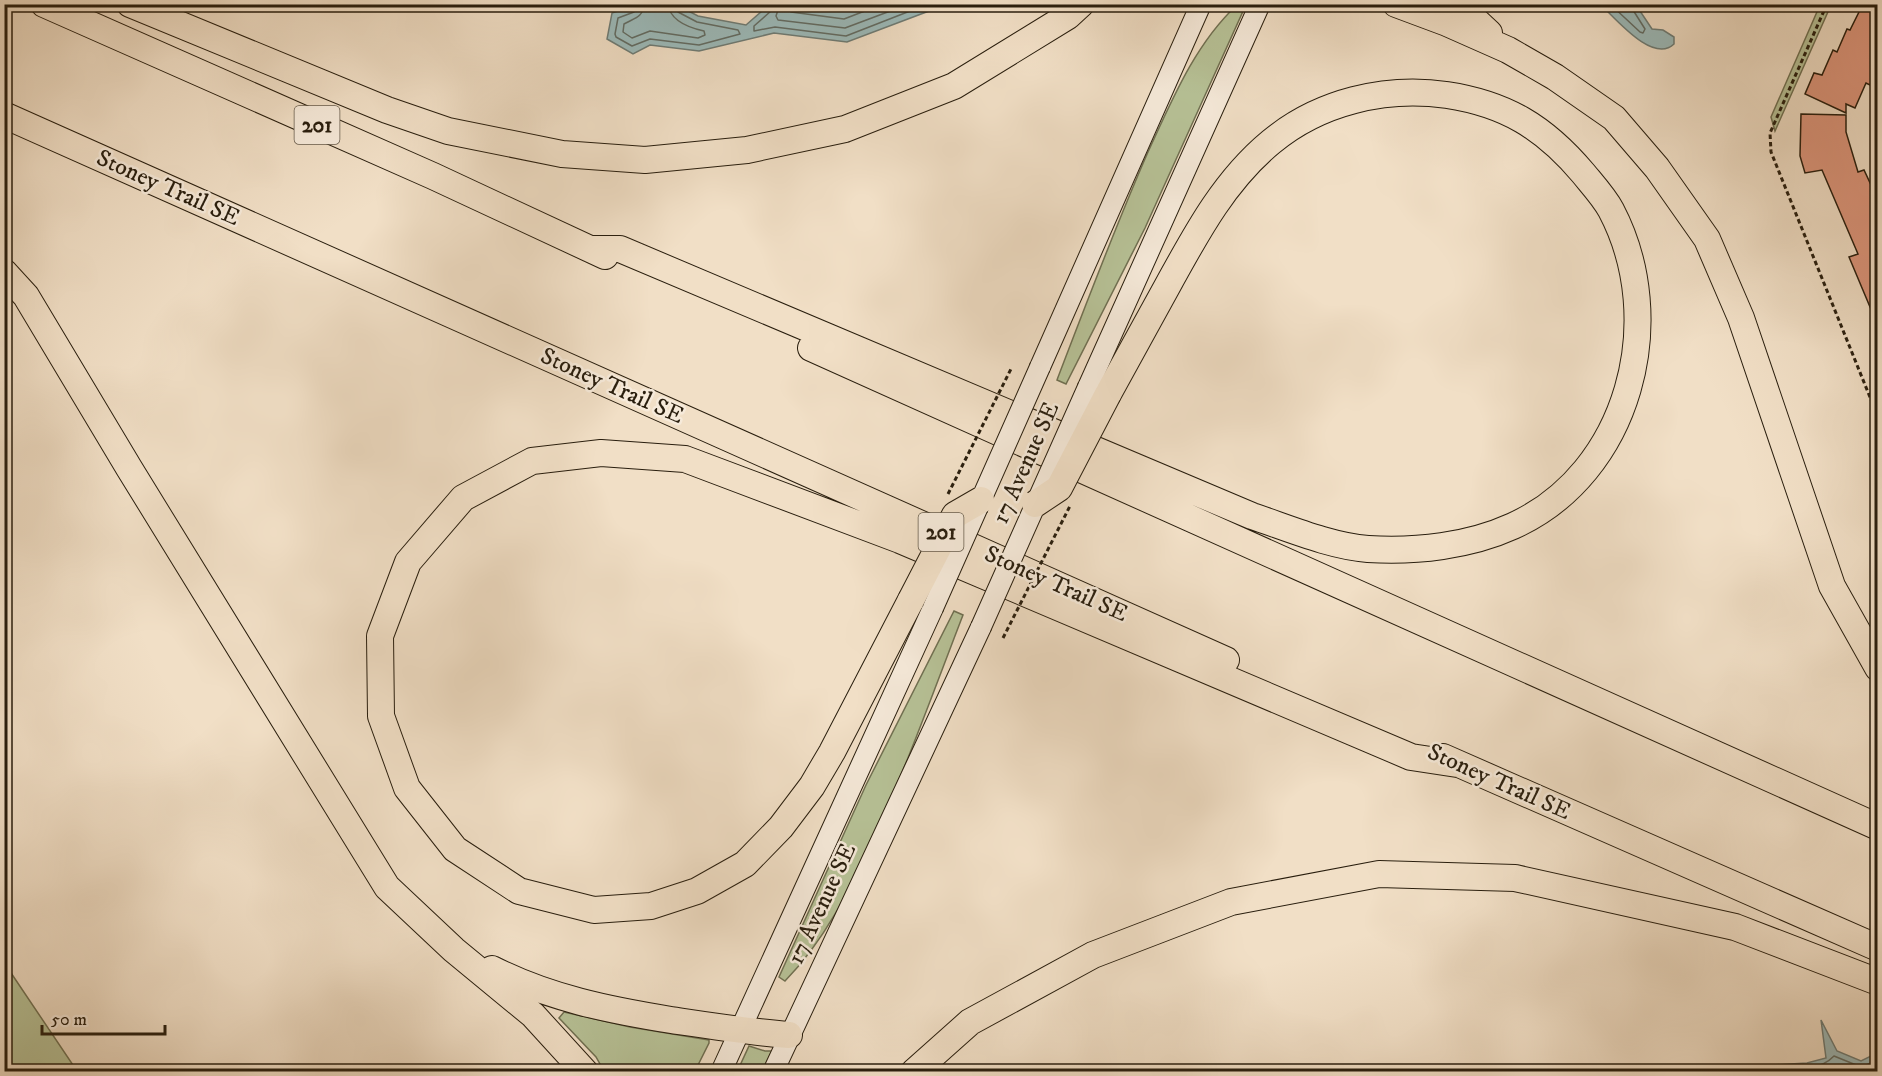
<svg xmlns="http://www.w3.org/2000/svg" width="1882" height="1076" font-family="'IM FELL DW Pica',serif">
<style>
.green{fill:#b7c297;stroke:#707052;stroke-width:1.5}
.water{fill:#9cbbbb;stroke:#6e7c76;stroke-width:1.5}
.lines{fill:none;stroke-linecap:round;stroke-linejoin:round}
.shore{stroke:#626c64;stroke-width:1.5}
.building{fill:#dc957b;stroke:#291e0e;stroke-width:1.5}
.secondary-casing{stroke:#291e0e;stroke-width:22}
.motorway-casing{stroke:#291e0e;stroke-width:28}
.path{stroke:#291e0e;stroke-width:3;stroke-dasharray:4.5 3;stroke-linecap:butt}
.secondary{stroke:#f6eada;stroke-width:20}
.motorway{stroke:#f1dfc6;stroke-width:26}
.secondary-bridge-casing{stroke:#291e0e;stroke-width:22;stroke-linecap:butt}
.motorway-bridge-casing{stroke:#291e0e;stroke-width:28;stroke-linecap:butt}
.path-bridge{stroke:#291e0e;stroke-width:3;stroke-dasharray:4.5 3;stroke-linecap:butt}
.secondary-bridge{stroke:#f6eada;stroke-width:20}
.motorway-bridge{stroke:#f1dfc6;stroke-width:26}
.labels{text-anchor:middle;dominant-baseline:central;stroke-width:5;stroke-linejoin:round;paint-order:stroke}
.shield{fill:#f6eada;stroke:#665b4b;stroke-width:1.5}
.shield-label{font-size:22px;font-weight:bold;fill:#291e0e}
.street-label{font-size:24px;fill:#291e0e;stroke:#f6eada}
</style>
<rect width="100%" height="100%" fill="#f1dfc6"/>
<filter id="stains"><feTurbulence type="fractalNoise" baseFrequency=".00333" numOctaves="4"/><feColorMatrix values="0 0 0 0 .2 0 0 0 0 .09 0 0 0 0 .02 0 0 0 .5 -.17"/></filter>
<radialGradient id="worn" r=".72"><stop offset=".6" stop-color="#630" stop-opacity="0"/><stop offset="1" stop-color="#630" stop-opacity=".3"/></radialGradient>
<!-- green -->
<path class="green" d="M1237,5l7,4 -99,219 -79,156 -9,-4c29,-76 58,-153 91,-228 24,-52 47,-108 89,-147z
M1820,5h11l-56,126 -4,-14z
M954,611l9,4c-29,75 -56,151 -90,224 -24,52 -48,101 -88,142l-6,-4 87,-192z
M5,964l72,107h-72z
M564,1012l66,15 79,13v3l-14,28h-91l-8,-14 -37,-39z
M749,1046l16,5h8l-3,20 -33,1z"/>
<!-- water -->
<path class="water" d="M639,4l38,1 21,11 48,9 23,-20h169l-9,6 -82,31 -73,-9 -75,18 -49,-6 -17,9 -26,-15 5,-26z
M1601,5h35l16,24 11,1 11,7v7c-21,20 -58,-25 -73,-39z
M1821,1020l16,31 24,10 14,-7 2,1v16h-205l135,-8 19,-5z"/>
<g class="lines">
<!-- shore -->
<path class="shore" d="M636,4l-2,8 -16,6 -3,16 1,3 16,9 18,-7 49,6 41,-11 -2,-4 -41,-8 -19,-10 -2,-8
M644,4c-1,14 -10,14 -20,20l-1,8 9,6 18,-7 48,7 7,-3 -1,-4c-14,-3 -34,-10 -36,-27
M772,4l-1,7 -17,15v5l21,-4 71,9 82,-32
M780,4l-4,12 2,4 67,8 64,-24
M789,4v6l2,2 53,7 39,-15
M1610,4l30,28 3,1 2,-4 -12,-19 -1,-6
M1765,1072c22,-2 53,1 69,-16l27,11 17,-7"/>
</g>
<!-- building -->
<path class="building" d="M1863,4h8l7,4v59l-8,18 -4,-2 -11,25 -9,-4v9l-41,-19 9,-21 8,2 11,-25 4,2 10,-23 3,1z
M1801,114l45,1v17l12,40 6,-2 14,30v126l-29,-69 9,-3 -36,-84 -17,3 -5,-17z"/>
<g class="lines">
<defs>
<path id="secondary" d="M1040,367l161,-363
M1088,387l172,-383
M721,1072l212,-464
M773,1072l208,-445"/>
<path id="motorway" d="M44,4l389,172 172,80
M130,4l257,106 61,21 114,23 83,6 102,-10 98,-21 109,-43 114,-70 13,-12
M1396,4l51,19 61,27 47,27 59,41 43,50 50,71 34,79 91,268 46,82
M1458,4l31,29
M4,115l1222,545
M590,249h30l632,267c36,12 78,30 116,33 48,3 101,-3 145,-23 117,-53 156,-206 98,-316 -7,-13 -19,-26 -28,-37 -39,-46 -77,-69 -136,-78 -62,-9 -128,7 -176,47 -46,38 -74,90 -102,141 -20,37 -41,74 -61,111
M4,272l22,24 103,172 258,419 67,63 79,65 52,57
M811,348l1067,479
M911,600l-79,152 -20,34 -31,41 -36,37 -48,27 -46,15 -57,4 -75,-19 -64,-42 -48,-61 -26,-72 -1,-80 28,-74 55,-64 69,-37 69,-8 84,6 215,81 511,217 46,7
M1443,757l435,191
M492,969c57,29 117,41 179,51 40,6 78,12 118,15
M914,1072l56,-50 123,-67 138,-53 148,-28 136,4 220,49 143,55"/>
</defs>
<!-- secondary casing -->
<use href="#secondary" class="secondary-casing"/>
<!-- motorway casing -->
<use href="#motorway" class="motorway-casing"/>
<!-- path -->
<path class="path" d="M1827,4l-57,129 1,19 107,265"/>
<!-- secondary -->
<use href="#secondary" class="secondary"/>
<!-- motorway -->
<use href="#motorway" class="motorway"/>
<defs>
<path id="secondary-bridge" d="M933,608l107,-241
M981,627l107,-240"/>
<path id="motorway-bridge" d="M1035,504l24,-16 49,-94
M911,600l44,-85 26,-15"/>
</defs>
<!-- secondary-bridge casing -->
<use href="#secondary-bridge" class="secondary-bridge-casing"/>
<!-- motorway-bridge casing -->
<use href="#motorway-bridge" class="motorway-bridge-casing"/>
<!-- path-bridge -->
<path class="path-bridge" d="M948,494l64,-127
M1003,638l67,-132"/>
<!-- secondary-bridge -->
<use href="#secondary-bridge" class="secondary-bridge"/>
<!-- motorway-bridge -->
<use href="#motorway-bridge" class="motorway-bridge"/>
</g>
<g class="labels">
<!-- shield labels -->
<g class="shield">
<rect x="294.5" y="106" width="45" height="38" rx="4.5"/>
<rect x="918.5" y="513" width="45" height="38" rx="4.5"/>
</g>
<g class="shield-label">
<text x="317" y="125">201</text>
<text x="941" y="532">201</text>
</g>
<!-- street labels -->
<g class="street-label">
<text transform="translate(168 188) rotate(24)">Stoney Trail SE</text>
<text transform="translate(612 386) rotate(24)">Stoney Trail SE</text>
<text transform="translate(1026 463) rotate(-66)">17 Avenue SE</text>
<text transform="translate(1056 584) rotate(24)">Stoney Trail SE</text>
<text transform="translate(1499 782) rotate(24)">Stoney Trail SE</text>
<text transform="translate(822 904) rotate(-65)">17 Avenue SE</text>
</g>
</g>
<!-- margin -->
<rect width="1882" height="1076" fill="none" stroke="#f1dfc6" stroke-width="24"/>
<rect x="6" y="6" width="1870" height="1064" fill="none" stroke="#291e0e" stroke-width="3"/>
<rect x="12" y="12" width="1858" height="1052" fill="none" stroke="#291e0e" stroke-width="1.5"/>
<!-- scale -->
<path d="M42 1025v9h123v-9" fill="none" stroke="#291e0e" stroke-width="3"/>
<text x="51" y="1025" font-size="18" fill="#291e0e" stroke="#f6eada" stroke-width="4.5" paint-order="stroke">50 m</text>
<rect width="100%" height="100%" filter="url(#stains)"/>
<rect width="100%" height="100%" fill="url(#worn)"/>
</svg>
